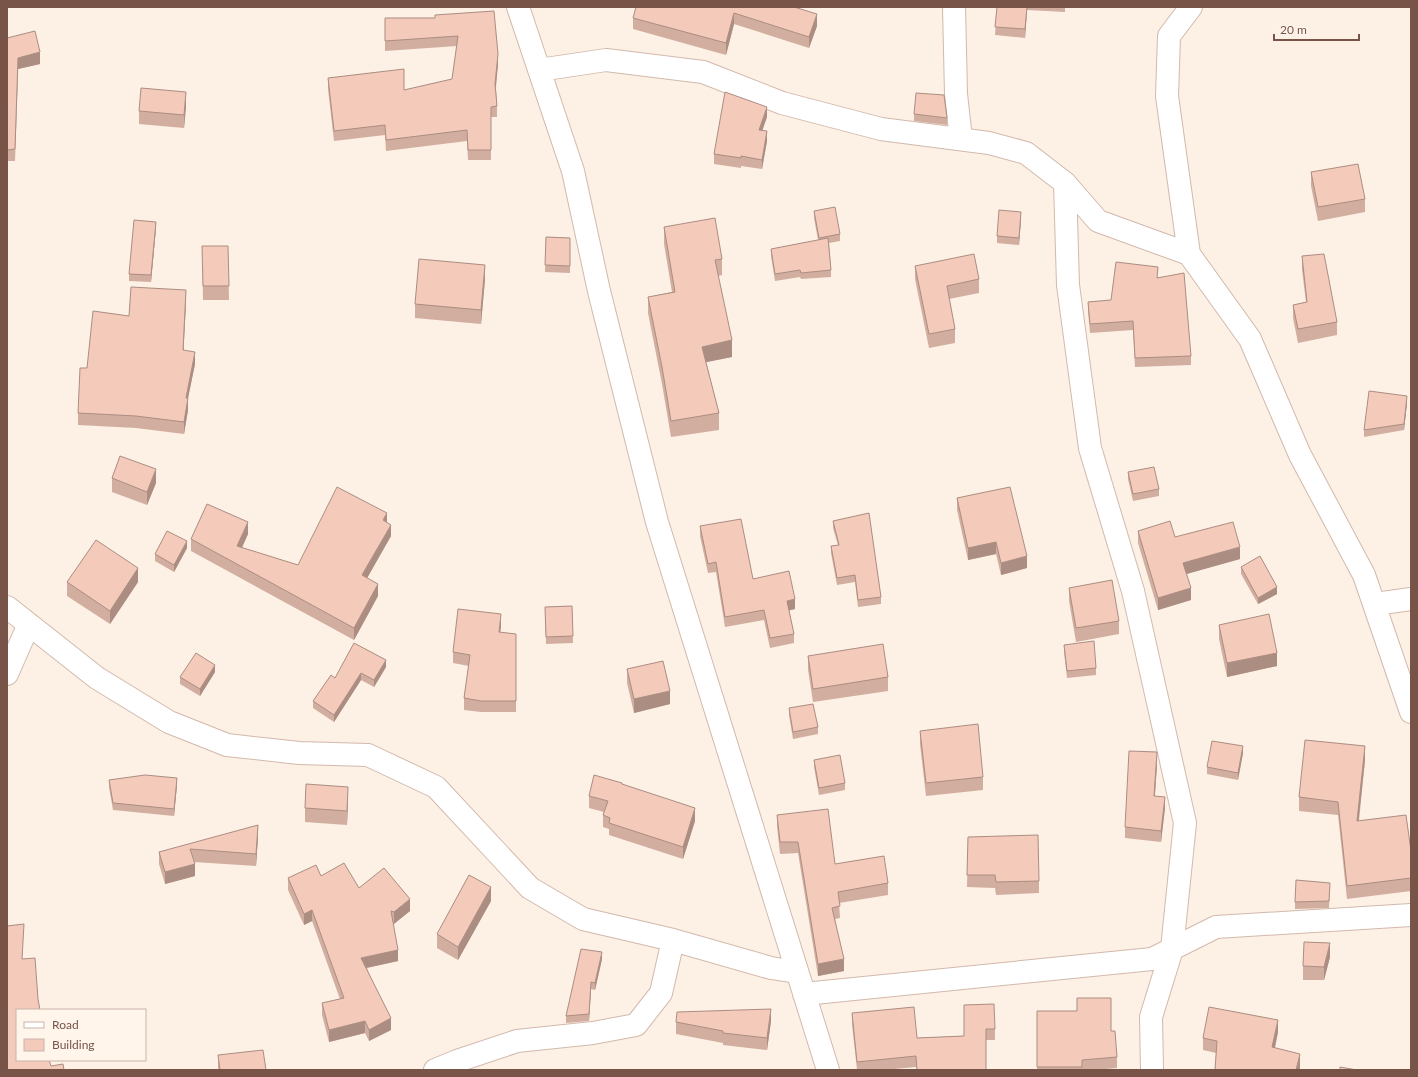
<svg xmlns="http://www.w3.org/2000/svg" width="1418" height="1077" font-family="Lato,sans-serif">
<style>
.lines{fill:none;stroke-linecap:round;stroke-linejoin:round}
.minor-casing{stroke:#d2b9ac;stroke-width:24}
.minor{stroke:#fff;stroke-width:22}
.wall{fill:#d2aea0}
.shaded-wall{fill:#ab8d82}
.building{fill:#f4caba;stroke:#ab8d82}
</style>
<rect width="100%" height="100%" fill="#fdf0e4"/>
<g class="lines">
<defs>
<path id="minor" d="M518,7l55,164 26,120 58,231 171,548
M954,7l2,87 5,45
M1191,7l-22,29 -2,60 22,158 61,85 50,116 64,120 47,137
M539,70l67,-10 97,12 79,31 99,26 108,14 37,10 39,30 33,38 91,33
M1065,183l3,102 22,163 43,143 52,232 -13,126 -21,68 1,53
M1375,604l36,-5
M7,607l90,71 72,44 58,23 72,8 69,2 68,32 94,101 53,31 90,21 98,28 26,4
M7,674l22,-50
M804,994l348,-35 64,-32 195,-12
M435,1070l22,-9 60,-20 76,-8 43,-8 25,-32 12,-53"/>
</defs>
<!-- minor casing -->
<use href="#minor" class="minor-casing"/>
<!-- minor -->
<use href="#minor" class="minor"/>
</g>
<!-- wall -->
<path class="wall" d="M794,7l23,19 -8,22 -75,-24 -8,31 -93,-26v-11z
M997,7h68v5l-38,-2 -2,28 -30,-3z
M385,18h50l63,46 -2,24 1,18v11h-6v43h-23l-1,-19 -81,10 -1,-16 -51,6 -6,-52v-11l76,12 48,-11 5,-33 -72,5z
M7,38l33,26 -22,5 -3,92h-8z
M186,106l-2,22 -45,-4v-13z
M914,114l33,4v7l-33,-4z
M767,117l-5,13 5,11 -5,28 -21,-3v2l-27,-4v-10z
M1311,172l54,27v13l-47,9 -7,-35z
M814,211l26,23v7l-11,2 2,27v7l-30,2 -1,-2 -25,4 -4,-25v-7l47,-9 -4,-22z
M1021,219l-2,26 -22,-2v-7z
M664,227l58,32v16l-4,1 14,81 -26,5 13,51v17l-48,7 -9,-53 -14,-71v-16l24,-5 -8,-48z
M156,228l-5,54 -22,-1v-7z
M546,237l24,1v35l-25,-1z
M202,246h26l1,54h-26z
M1302,256l35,66v13l-39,8 -5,-25v-13l13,-3 -4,-32z
M915,266l64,13v14l-30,6 6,30v14l-26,5 -14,-69z
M1158,278l33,78v9l-56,2 -2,-37 -43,3 -2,-22v-9l23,-2z
M485,279l-4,45 -66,-6v-14z
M186,302l-3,48 12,14 -7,34v12l-4,24 -48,-6 -58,-3v-12l9,-45 42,-52z
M1407,403l-3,27 -40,7v-7z
M1128,472l31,17v7l-26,5 -5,-22z
M112,478l44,5 -9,22 -35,-13z
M957,498l70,70 -26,7 -5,-21 -28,6 -11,-50z
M833,521l48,76v7l-23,3 -3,-25 -18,3 -6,-32v-7l7,-1 -5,-17z
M387,523l4,13 -24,42 11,18 -24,44 -163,-89v-12l57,-5 -6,14 56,17z
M700,526l53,53 42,30 -6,1 5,24v9l-24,5 -6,-28 -39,7 -9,-55 -8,1 -8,-37z
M1138,531l37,6 65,22 -54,15 5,26 -33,10 -20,-67z
M187,548l-13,24 -19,-11v-7z
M1241,567l36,27 -19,10 -17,-30z
M67,582h71l-28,42 -43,-28z
M1069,588l50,33v13l-43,8 -7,-41z
M572,606l1,37 -27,1 -1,-37z
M1219,625l58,41 -50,11 -8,-38z
M501,626l-1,6 16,2v78h-35l-17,-2v-12l5,-32 -16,-3v-11z
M1064,645l32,23v7l-29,3 -3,-26z
M808,656l80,21v14l-75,11 -5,-32z
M386,667l-12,20 -13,-7 -27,42 -21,-14v-7l22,-23z
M627,669l43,35 -36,9 -7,-30z
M215,672l-15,24 -20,-12v-7z
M789,708l29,19v7l-25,5 -4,-24z
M920,731l63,46v13l-57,6 -6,-52z
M1243,753l-5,27 -31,-6v-7z
M814,760l31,23v7l-26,5 -5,-28z
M1365,760l-6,61 52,30v40l-64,8 -9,-84 -39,-4v-14z
M1157,764l-2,32 10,12 -4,34 -36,-4v-11z
M109,780l68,5 -3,31 -61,-6 -4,-23z
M622,785l73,36 -12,38 -74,-24v-6l-6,-2v-12l1,-3 -15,-4v-12z
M348,800l-1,25 -42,-3v-14z
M777,815l58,49 53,19v12l-49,8 1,15 -5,1 9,52 -26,5 -20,-123 -18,1 -3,-28z
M258,837l-2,29 -62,-4 1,14 -30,8 -6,-20v-12z
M968,837l71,44v12l-43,2 -1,-7 -28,-1z
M321,876l38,12 51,23 -17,13 5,37 -31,7 24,62 -22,11 -4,-8 -36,9 -7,-27v-12l18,-4 -28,-78 -8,4 -16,-35v-12z
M1330,890l-1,18 -34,1v-7z
M491,901l-33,59 -21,-12v-14z
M1330,957l-6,23h-21v-14z
M602,959l-7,31 -4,-1 -2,32 -23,2v-7z
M964,1005l31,24v11h-9v30h-69l-1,-3 -33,3h-26l-5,-46v-11l65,25 47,-2z
M1037,1011l74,20 6,26v11l-24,2h-56z
M771,1021l-4,29 -44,-5v-2l-47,-9v-12z
M1278,1032l-3,16 25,19v3h-85l1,-17 -13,-3v-12z
M218,1055l48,15h-48z"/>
<!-- shaded-wall -->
<path class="shaded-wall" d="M1027,7v3l-2,28v-9z
M734,13v11l-8,31v-12z
M817,14v12l-8,22v-11z
M40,52v12l-22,5 -3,92 3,-103z
M498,54v10l-3,30v-10z
M186,92v14l-2,22v-13z
M767,107v10l-8,23v-10z
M767,131v10l-5,28v-9z
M1021,212v7l-2,26v-7z
M156,222v6l-5,54v-7z
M485,265v14l-4,45v-14z
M186,290v12l-3,60v-12z
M732,340v17l-30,6v-16z
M195,352v12l-7,34v12l-4,24v-12l2,-24z
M1407,396v7l-3,27v-6z
M156,469v14l-9,22v-13z
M387,513v12l-4,-5z
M248,522v12l-11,24v-12z
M391,525v11l-29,51v-12z
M187,541v7l-13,24v-7z
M996,542v12l-28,6v-12z
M1240,547v12l-57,16v-12z
M1027,556v12l-26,7v-12z
M138,568v14l-28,42v-13z
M378,584v12l-24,44v-12z
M1277,587v7l-19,10v-6z
M1191,588v12l-33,10v-12z
M795,599v10l-8,2v-10z
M501,614v12l-2,17v-11z
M1277,653v13l-50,11v-14z
M386,660v7l-12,20v-7z
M215,665v7l-15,24v-7z
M361,673v7l-27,42v-7z
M670,691v13l-36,9v-14z
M1243,746v7l-5,27v-7z
M1365,746v14l-8,74v-13z
M1157,752v12l-3,43v-11z
M177,778v7l-3,31v-7z
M348,787v13l-1,25v-14z
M1165,797v11l-4,34v-11z
M695,808v13l-12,38v-12z
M258,825v12l-2,29v-12z
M195,864v12l-30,8v-12z
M491,887v14l-33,59v-13z
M410,899v12l-16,13v-12z
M312,910v11l-8,4v-11z
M1330,943v14l-6,23v-13z
M398,950v11l-37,8v-11z
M602,952v7l-7,31v-7z
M844,959v12l-26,5v-12z
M591,982v7l-2,32v-7z
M771,1009v12l-4,29v-12z
M391,1018v12l-22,11v-11z
M1278,1020v12l-6,28v-13z
M365,1021v12l-36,9v-12z
M1300,1054v16h-4z"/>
<!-- building -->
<path class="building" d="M636,7h158l23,7 -8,23 -75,-24 -8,30 -93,-25z
M997,7h30l-2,22 -30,-2z
M494,11l4,43 -3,30 2,22 -6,1v43h-23l-1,-20 -81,10 -1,-15 -51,6 -6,-53 76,-9v21l48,-11 6,-43 -73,5v-23h50v-3z
M35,31l5,21 -22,6 -3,91 -8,1v-112z
M141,88l45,4 -2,23 -45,-4z
M725,92l42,15 -8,23 8,1 -5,29 -21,-4v2l-27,-4z
M916,93l28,2 3,23 -33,-4z
M1358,164l7,35 -47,8 -7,-35z
M835,207l5,27 -21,4 -5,-27z
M999,210l22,2 -2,26 -22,-2z
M715,218l7,41 -7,1 17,80 -30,7 17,66 -48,8 -9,-54 -14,-70 27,-5 -11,-65z
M134,220l22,2 -5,53 -22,-1z
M546,237l24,1v28l-25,-1z
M828,238l3,32 -30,3 -1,-3 -25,4 -4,-25z
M202,246h26l1,40h-26z
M974,254l5,25 -32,7 8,43 -26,5 -14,-68z
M1324,254l13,68 -39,7 -5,-24 14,-3 -5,-46z
M419,259l66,6 -4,45 -66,-6z
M1116,262l42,5 -1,11 27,-5 7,83 -56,2 -2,-37 -43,3 -2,-22 23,-2z
M131,287l55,3 -3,60 12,2 -9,46h2l-4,24 -48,-6 -58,-3 2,-45h7l6,-57 36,5z
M1369,391l38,5 -3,28 -40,6z
M120,456l36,13 -9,23 -35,-14z
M1154,467l5,22 -26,5 -5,-22z
M337,487l50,26 -4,7 8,5 -29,50 16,9 -24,44 -163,-89 16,-35 41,18 -11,24 61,19z
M1010,487l17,69 -26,7 -5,-21 -28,6 -11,-50z
M869,513l12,84 -23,3 -3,-25 -18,3 -6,-32 8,-1 -6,-24z
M741,519l12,60 36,-8 6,28 -8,2 7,33 -24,4 -6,-28 -39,7 -9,-55 -8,2 -8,-38z
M1170,521l5,16 58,-15 7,25 -57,16 8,25 -33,10 -20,-67z
M167,531l20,10 -13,24 -19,-11z
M96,540l42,28 -28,43 -43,-29z
M1260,556l17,31 -19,11 -17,-31z
M1112,580l7,41 -43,7 -7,-40z
M572,606l1,30 -27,1 -1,-30z
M458,609l43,5 -2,18 17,2v67h-35l-17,-3 6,-43 -17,-3z
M1269,614l8,39 -50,10 -8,-38z
M1094,641l2,27 -29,3 -3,-26z
M354,643l32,17 -12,20 -13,-7 -27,42 -21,-14 18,-26 4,3z
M883,644l5,33 -75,12 -5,-33z
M196,653l19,12 -15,24 -20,-12z
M663,661l7,30 -36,8 -7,-30z
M813,704l5,23 -25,5 -4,-24z
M978,724l5,53 -57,6 -6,-52z
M1305,740l60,6 -8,75 49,-6 5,36v27l-64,8 -9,-84 -39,-5z
M1212,741l31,5 -5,27 -31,-6z
M1129,751l28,1 -3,44 11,1 -4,34 -36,-4z
M840,755l5,28 -26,5 -5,-28z
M145,775l32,3 -3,31 -61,-6 -4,-23z
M594,775l28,8v1l73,24 -12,39 -74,-24 1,-5 -7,-3 5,-14 -19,-5z
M306,784l42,3 -1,24 -42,-3z
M828,809l7,55 49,-8 4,27 -50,9 2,14 -8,2 12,51 -26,5 -20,-122h-18l-3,-27z
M258,825l-2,29 -66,-5 5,15 -30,8 -6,-20z
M1038,835l1,46 -43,1 -1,-7h-28l1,-38z
M344,863l15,25 25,-20 26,31 -16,13 -3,-1 7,39 -37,8 30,60 -22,12 -4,-9 -36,9 -7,-27 22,-5 -32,-88 -8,4 -16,-36 28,-13 5,11z
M469,875l22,12 -33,60 -21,-13z
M1296,880l34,3 -1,18 -34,1z
M24,924l-2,35 13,-1 3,41 2,11h-23v50h32l2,6 12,-2 1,6h-57v-144z
M1304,942l26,1 -6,24 -21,-1z
M581,949l21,3 -7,31 -4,-1 -2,32 -23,2z
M1077,998h34v33h4l2,26 -35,3v7h-45v-56h40z
M994,1004l1,25h-9v41h-69l-1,-14 -59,6 -5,-49 62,-6 3,31 47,-2v-31z
M1209,1007l69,13 -6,27 28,7 -4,16h-81l2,-29 -14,-3z
M771,1009l-4,29 -44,-5v-2l-47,-9 1,-10z
M263,1050l3,20h-46l-2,-15z
M1340,1067l17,3h-17z"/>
<!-- border -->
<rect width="1418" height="1077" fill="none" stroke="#775348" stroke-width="16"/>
<!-- legend -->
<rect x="16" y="1009" width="130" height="52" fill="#fff5eb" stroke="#c9b4aa"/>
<rect x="24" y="1022" width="20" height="6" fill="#ffffff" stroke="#c9b4aa"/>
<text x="52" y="1029" font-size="12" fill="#775348">Road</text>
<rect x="24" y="1039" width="20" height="12" fill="#f4caba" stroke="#c9b4aa"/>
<text x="52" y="1049" font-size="12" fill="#775348">Building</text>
<!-- scale -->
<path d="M1274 34v6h85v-6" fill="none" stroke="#775348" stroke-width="2"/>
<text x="1280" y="34" font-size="12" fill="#775348" stroke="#fff5eb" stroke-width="3" paint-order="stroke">20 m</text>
</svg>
